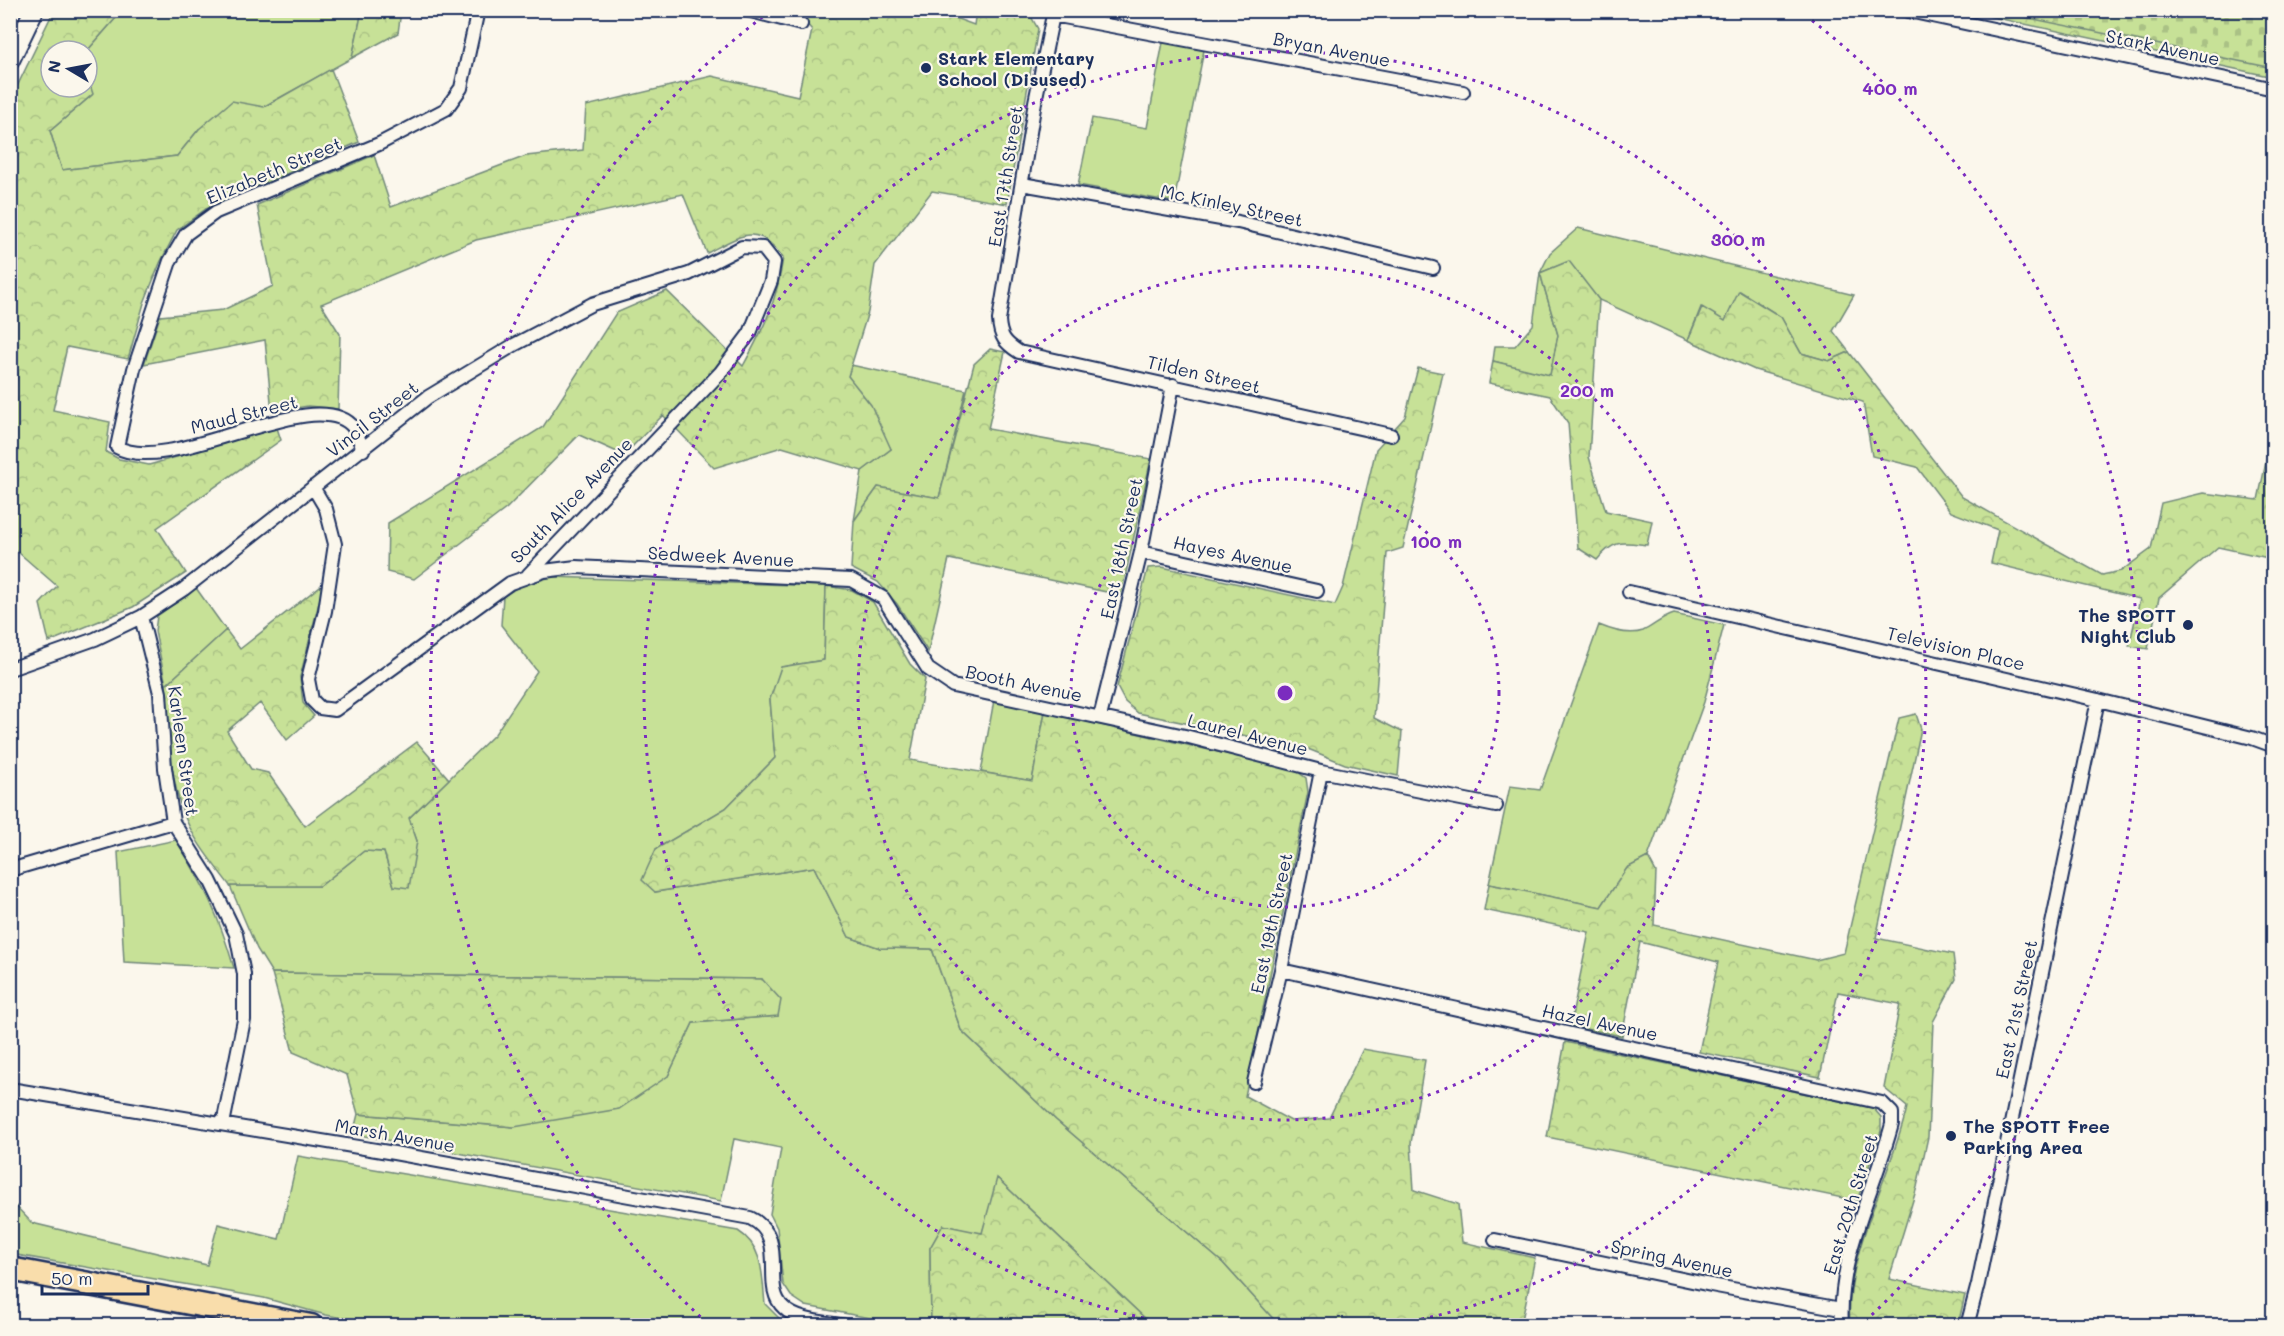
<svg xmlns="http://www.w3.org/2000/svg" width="2284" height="1336" font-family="Mali,sans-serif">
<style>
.green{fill:#c7e197;stroke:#71887a;stroke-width:1.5}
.forest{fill:url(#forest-crowns);stroke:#71887a;stroke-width:1.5}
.cemetery{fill:url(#cemetery-stones);stroke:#71887a;stroke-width:1.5}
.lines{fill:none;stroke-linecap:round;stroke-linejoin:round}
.minor-casing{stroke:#1b2f5e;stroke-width:16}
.secondary-casing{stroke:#1b2f5e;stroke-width:22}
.motorway-casing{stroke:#1b2f5e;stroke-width:27}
.minor{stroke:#fbf7ec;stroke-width:12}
.secondary{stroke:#fbf7ec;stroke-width:18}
.motorway{stroke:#f9ddab;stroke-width:22}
.ring{fill:none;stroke:#7b2cbf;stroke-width:3;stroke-dasharray:3 6}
.poi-dot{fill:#1b2f5e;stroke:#fbf7ec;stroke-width:2}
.labels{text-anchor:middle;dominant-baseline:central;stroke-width:4.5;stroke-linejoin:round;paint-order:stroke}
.street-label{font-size:18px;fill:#1b2f5e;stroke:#fbf7ec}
.poi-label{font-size:18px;font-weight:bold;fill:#1b2f5e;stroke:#fbf7ec;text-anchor:start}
.centre{fill:#7b2cbf;stroke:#fbf7ec;stroke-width:3}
.ring-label{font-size:18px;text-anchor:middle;font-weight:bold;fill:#7b2cbf;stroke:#fbf7ec;stroke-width:4.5;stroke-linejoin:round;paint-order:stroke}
</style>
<defs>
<pattern id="forest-crowns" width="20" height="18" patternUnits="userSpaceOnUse" patternTransform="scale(1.5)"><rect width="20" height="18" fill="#c7e197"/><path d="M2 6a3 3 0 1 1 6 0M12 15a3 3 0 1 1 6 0" fill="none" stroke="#aac185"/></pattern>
<pattern id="cemetery-stones" width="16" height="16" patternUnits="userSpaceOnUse" patternTransform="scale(1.5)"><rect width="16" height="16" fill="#c7e197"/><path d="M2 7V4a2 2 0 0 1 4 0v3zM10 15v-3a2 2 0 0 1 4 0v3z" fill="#aac185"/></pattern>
</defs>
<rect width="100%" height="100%" fill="#fbf7ec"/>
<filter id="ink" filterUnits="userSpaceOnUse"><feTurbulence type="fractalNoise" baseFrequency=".0167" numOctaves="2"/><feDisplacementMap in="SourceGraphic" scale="12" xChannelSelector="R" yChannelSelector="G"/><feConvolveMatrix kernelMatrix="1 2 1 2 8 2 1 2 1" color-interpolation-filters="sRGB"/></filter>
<g filter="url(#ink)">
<!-- green -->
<path class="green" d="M122,11h240l-10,47 -89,49 -64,22 -22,27 -115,14 -12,-39 42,-36 -5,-19v-25z
M1163,42l41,8 -30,152 -96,-17 14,-67 55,10z
M1578,228l276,67 -21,36 16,21 -20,9 -28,-8 -20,-36 -41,-26 -15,31 -24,-15 -13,33 -89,-40 -31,-38 -28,11 18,62 -8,41 -57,-15 2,-15h20l18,-21 7,-52 10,-20z
M851,365l115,25 -27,108 -61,-11 -24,34 8,-50 29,-22 -43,-73z
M551,577l275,9 -2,74 -42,7 -12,32 5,59 -49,50 -70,41 -1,43 159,-25 35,70 31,11 52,1 29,81 95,90 167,143 56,62h-127l-154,-146 -16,55 -39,-9 -13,23 1,77h-24l-101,-19 -15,-10 -8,-12 -6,-56 -7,-14 11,-66 -47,-9 -13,62 -368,-67 5,-20 156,13 154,-51 25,-53 85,-7 -16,-37 -490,-6 -15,-24 -27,-63h90l44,-35 20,1 10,34 23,-45 -8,-23 86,-84 42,-63 -36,-46 2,-29 17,-10z
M196,588l30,42 -60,55 -11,-54 2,-15z
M1674,614l50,11 -20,77 -56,155 -21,11 -26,39 -112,-23 21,-98 30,4 59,-165c12,5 30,11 44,6 11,-5 18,-13 31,-17z
M994,700l51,12 -13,69 -51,-9z
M176,840c29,46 43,76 58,128l-110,-6 -6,-110z
M298,1156l440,75c26,16 24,45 27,73l18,18 12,3h-413l-56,-10 -62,-17 -253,-44v-53l21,22 175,42 11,-41 61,15z"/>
<!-- forest -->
<path class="forest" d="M54,10l68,1 -35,40h-36v36h36v-11l6,18 -43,37 12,39 115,-14 22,-27 33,-28 32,6 67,-38 28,73 -153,67 -29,21 -17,33 -16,40 -16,56 -61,-12 -14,63 57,12 -4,30 13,7 30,6 128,-37 4,12 -124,88 29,45 -53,34 -84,35 -9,-38 17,-18 -46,-40 -1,-133 8,-40 -8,-2 1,-272z
M362,11h39l-3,22 -46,25z
M791,11h145l38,14 2,-14 53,2 9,16 -31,175 -75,-13 -57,74 -7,47 -20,64 23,29 20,44 -29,22 -80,-24 -68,21 -51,-53 -39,40 -45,-20 -72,73 -93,71 -27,-7 1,-49 155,-96 73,-114 51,-22 76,75c21,-38 34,-65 40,-108 -26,-37 -43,-22 -76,-5l-24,-59 -207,46 -155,64 19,30 -2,75 -30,-3 -36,6 -7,-72 -121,24 16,-48 63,-6 50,-24 -16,-81 117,-50 17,52 135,-51 57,-6 3,-44 126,-30 86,20 14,-66 -16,-18z
M1964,11h309v66z
M1569,261l30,39 -10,157 17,54 46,10 -5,24c-25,-3 -33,-6 -50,15l-19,-12 -10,-125 -18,-27 -61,-13 4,-22 57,14 8,-40 -18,-62z
M1739,291l42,26 20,36 28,8 20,-9 113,145 140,78 19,-4 30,-22 10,-46 42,-10 55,7 15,-71v130l-55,-12 -59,51 -11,51 -19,-3 11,-47 -149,-36 7,-33 -47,-18 -34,-45 -45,-11 -9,-54 -108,-32 -67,-30 14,-33 23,14z
M990,349l15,3 -17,77 163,30 -30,136 -172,-36 -21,93 -31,-48 -19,-22 -27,-14 3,-47 24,-34 61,11 35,-134z
M1418,368l25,5 -40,175 -16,5 -13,165 28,14 -4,44 -53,-12 -37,-15 -170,-36 -13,-11 -8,-15 31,-119 14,-1 173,38 8,-18 33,-138 29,-32z
M324,583l-24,94 3,26 11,13 -27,24 -27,-37 -33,28 24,38 17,4 37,53 112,-84 32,37 -40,39 8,23 -8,47 -15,-2 -10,-34 -20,-1 -44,35h-90c-17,-23 -37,-46 -47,-74 -15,-39 -13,-86 -17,-127l60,-55 14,19z
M826,586l26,4 21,12 37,62 15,15 -15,81 122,21 13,-69 250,58 11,8 2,14 -63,304 46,25 38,-3 34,-69 62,11 -14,83 3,47 44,14 4,38 73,16 -14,67h-242l-56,-62 -167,-143 -95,-90 -29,-81 -52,-1 -31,-11 -35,-70 -159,25 -13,-12 14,-31 70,-41 49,-50 -5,-59 11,-32 43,-7z
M1916,714l5,15 -45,209 77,16 3,25 -23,43 -5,115 -11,50 -28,92 76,16 -7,30h-108c-6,-71 42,-149 57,-218l-23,-19 16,-84 -62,-12 -18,85 -121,-25 19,-90 -78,-20 -18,94 -52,-10 19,-94 -105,-22 5,-26 112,23 26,-39 21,-11 8,15 -2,53 162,35 28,-7 55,-235z
M272,973l490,6 19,21 -3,16 -85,7 -25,53 -49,33 -105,18 -156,-13 -11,-39 -54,-23z
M1565,1042l308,66 8,9v14l-24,70 -310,-64z
M997,1178l155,147h-221l-1,-77 13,-23 39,8z"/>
<!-- cemetery -->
<path class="cemetery" d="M1994,11h279v57z"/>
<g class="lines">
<defs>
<path id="minor" d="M747,10l54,14
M1054,10l-19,92 -36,218c1,17 6,23 20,32l372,83
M1904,10l370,79
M1053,15l410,77
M1022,184l216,38 195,46
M363,450c-3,-7 -5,-16 -9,-22 -37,-48 -184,50 -237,19l17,-78 36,-108 16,-27 30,-22 163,-68 67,-35 15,-21 17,-78
M313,487l13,22 9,35 -10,67 -17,68 4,21 8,8 15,2 175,-127 34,-12 32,-4 275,13 32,18 45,71 25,17 232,50 136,35 175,35
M1141,552l176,39
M1629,592l469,108 154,38 22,8
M141,617l19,76 5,75 8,54 37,58 26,54 8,40v46l-21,104
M10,669l85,-30 46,-22 43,-28 244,-192 86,-52 78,-41 97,-30 53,-27 21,1 11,14 -3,19 -21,52 -30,40 -192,202
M1100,717l41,-165 32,-167
M10,870l163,-48
M1281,970l601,133 10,10v11c-17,65 -55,133 -50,202
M1254,1082l27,-112 40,-199
M10,1089l384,64 356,65c41,20 9,68 34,90 14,14 43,14 62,18
M1495,1240l216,45 130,24
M1967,1326l11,-42 120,-584"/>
<path id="secondary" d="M10,60l24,-50"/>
<path id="motorway" d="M10,1269l301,57"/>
</defs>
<!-- minor casing -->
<use href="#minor" class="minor-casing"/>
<!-- secondary casing -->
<use href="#secondary" class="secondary-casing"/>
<!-- motorway casing -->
<use href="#motorway" class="motorway-casing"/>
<!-- minor -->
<use href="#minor" class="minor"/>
<!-- secondary -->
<use href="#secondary" class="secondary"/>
<!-- motorway -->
<use href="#motorway" class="motorway"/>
</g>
</g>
<!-- distance rings -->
<g class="ring">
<circle cx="1285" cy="693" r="214"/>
<circle cx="1285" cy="693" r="427"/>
<path d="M1179 1325A641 641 0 1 1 1391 1325"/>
<path d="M707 1323A855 855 0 0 1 765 15M1805 15A855 855 0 0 1 1863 1323"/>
</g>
<!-- markers -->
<g class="poi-dot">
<circle cx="926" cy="68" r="6"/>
<circle cx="2188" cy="625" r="6"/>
<circle cx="1951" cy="1136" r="6"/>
</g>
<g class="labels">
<!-- street labels -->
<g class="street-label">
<text transform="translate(2163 47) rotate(12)">Stark Avenue</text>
<text transform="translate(1332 49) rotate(11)">Bryan Avenue</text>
<text transform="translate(274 170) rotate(-23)">Elizabeth Street</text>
<text transform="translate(1005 176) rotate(-81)">East 17th Street</text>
<text transform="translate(1232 205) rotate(12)">Mc Kinley Street</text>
<text transform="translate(1204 374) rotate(13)">Tilden Street</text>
<text transform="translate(244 414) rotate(-14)">Maud Street</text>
<text transform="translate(372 419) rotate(-38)">Vincil Street</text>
<text transform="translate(571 500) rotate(-46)">South Alice Avenue</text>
<text transform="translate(1121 548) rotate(-78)">East 18th Street</text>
<text transform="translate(1233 554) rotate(12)">Hayes Avenue</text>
<text transform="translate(721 556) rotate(3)">Sedweek Avenue</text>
<text transform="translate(1956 648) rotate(13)">Television Place</text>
<text transform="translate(1024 683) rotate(12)">Booth Avenue</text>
<text transform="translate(1248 734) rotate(14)">Laurel Avenue</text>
<text transform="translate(184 751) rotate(82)">Karleen Street</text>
<text transform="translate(1271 923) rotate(-78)">East 19th Street</text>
<text transform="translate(2016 1009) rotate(-78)">East 21st Street</text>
<text transform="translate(1600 1022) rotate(12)">Hazel Avenue</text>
<text transform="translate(395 1135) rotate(10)">Marsh Avenue</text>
<text transform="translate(1850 1204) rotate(-73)">East 20th Street</text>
<text transform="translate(1672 1258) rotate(12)">Spring Avenue</text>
</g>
<!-- poi labels -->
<g class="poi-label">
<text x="938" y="58">Stark Elementary<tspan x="938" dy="21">School (Disused)</tspan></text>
<text x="2176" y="615" text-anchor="end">The SPOTT<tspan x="2176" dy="21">Night Club</tspan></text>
<text x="1963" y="1126">The SPOTT Free<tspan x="1963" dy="21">Parking Area</tspan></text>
</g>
</g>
<circle cx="1285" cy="693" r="9" class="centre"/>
<g class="ring-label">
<text x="1890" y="95">400 m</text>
<text x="1738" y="246">300 m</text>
<text x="1587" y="397">200 m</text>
<text x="1436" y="548">100 m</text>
</g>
<!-- margin -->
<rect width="2284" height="1336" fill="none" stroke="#fbf7ec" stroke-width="36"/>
<rect x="18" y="18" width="2248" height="1300" fill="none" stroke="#1b2f5e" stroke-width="2" filter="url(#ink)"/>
<!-- north arrow -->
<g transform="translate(69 69) rotate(280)"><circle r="28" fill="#fbf7ec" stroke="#a1a7b3" stroke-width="1.5"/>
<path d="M0-4.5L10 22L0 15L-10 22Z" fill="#1b2f5e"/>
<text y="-9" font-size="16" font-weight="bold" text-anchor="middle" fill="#1b2f5e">N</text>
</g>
<!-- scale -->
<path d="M42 1285v9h106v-9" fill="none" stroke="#1b2f5e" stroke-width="3"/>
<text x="51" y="1285" font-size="18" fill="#1b2f5e" stroke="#fbf7ec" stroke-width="4.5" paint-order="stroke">50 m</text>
</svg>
